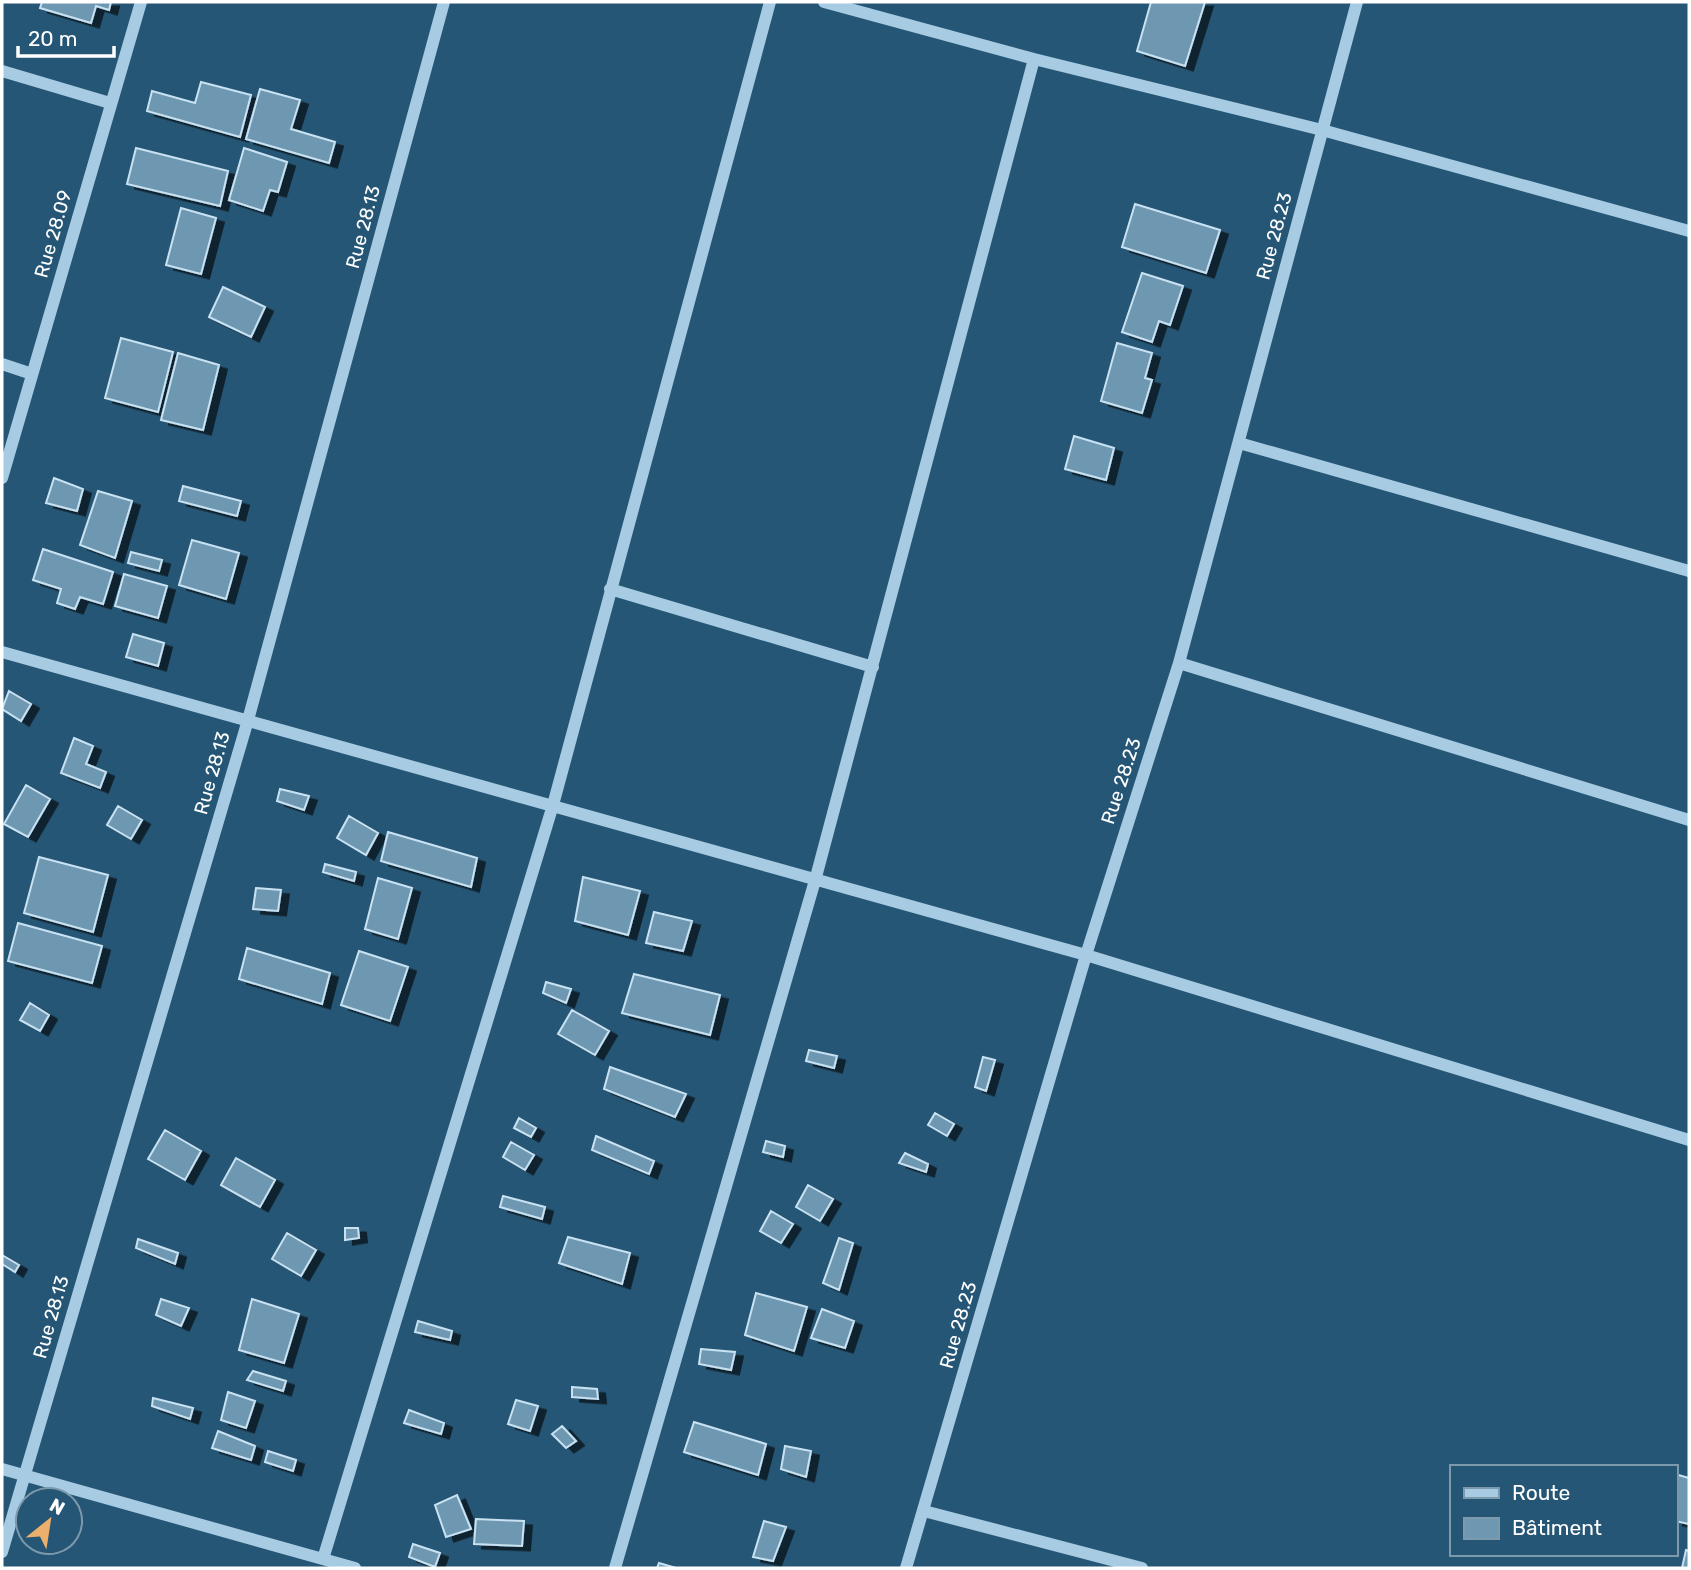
<svg xmlns="http://www.w3.org/2000/svg" width="1691" height="1570" font-family="Rubik,sans-serif">
<style>
.building{fill:#6e97b1;stroke:#c8e2f2;stroke-width:2;filter:url(#shadow)}
.lines{fill:none;stroke-linecap:round;stroke-linejoin:round}
.minor{stroke:#a6cbe2;stroke-width:12}
.labels{text-anchor:middle;dominant-baseline:central;stroke-width:6;stroke-linejoin:round;paint-order:stroke}
.street-label{font-size:19px;fill:#fff;stroke:#265675}
</style>
<defs>
<filter id="shadow"><feDropShadow dx="8" dy="4.5" stdDeviation="0" flood-color="#0009"/></filter>
</defs>
<rect width="100%" height="100%" fill="#265675"/>
<!-- building -->
<path class="building" d="M42,2h69l-2,8 -13,-4 -5,17 -51,-15z
M1151,2h54l-20,64 -48,-15z
M201,82l50,13 -11,42 -93,-26 5,-20 43,12z
M260,89l40,11 -9,29 44,13 -6,21 -83,-24z
M136,148l92,23 -8,35 -93,-22z
M244,148l43,14 -9,30 -8,-2 -7,21 -34,-11z
M1135,204l85,26 -14,43 -84,-26z
M181,208l35,10 -15,56 -35,-9z
M1142,273l41,13 -13,39 -11,-4 -7,21 -30,-10z
M223,287l42,20 -14,30 -42,-20z
M121,338l52,14 -15,60 -53,-14z
M1117,343l35,10 -7,25 7,2 -10,33 -41,-12z
M178,353l41,12 -16,65 -42,-10z
M1074,436l40,12 -8,32 -41,-11z
M54,478l29,11 -6,22 -31,-8z
M183,486l58,15 -4,15 -58,-15z
M98,491l34,10 -17,57 -35,-13z
M192,540l47,13 -13,46 -47,-14z
M43,549l70,23 -10,32 -23,-7 -5,12 -18,-6 4,-14 -28,-9z
M131,552l31,8 -3,11 -31,-8z
M124,574l43,12 -9,32 -43,-12z
M133,634l31,9 -6,23 -32,-9z
M9,691l22,13 -10,17 -19,-12z
M74,738l19,8 -7,18 20,8 -6,16 -39,-15z
M26,785l24,14 -22,38 -24,-13z
M280,789l29,7 -5,14 -27,-9z
M118,806l24,14 -11,19 -24,-14z
M349,816l29,17 -12,22 -29,-17z
M388,832l89,26 -6,29 -90,-26z
M39,857l69,18 -15,57 -69,-19z
M325,864l31,8 -2,9 -31,-9z
M583,877l57,14 -12,44 -53,-14z
M378,878l34,10 -14,51 -33,-10z
M256,888l25,2 -3,21 -25,-2z
M654,912l38,9 -9,30 -37,-8z
M18,923l84,23 -10,37 -84,-22z
M247,948l83,25 -8,31 -83,-25z
M359,951l49,16 -18,54 -49,-16z
M634,974l86,21 -10,40 -88,-22z
M546,982l25,7 -5,14 -23,-10z
M30,1003l19,12 -9,16 -20,-11z
M572,1010l37,21 -14,24 -37,-21z
M809,1050l28,6 -3,12 -28,-7z
M983,1057l12,3 -9,31 -11,-4z
M610,1067l76,27 -11,23 -71,-28z
M935,1113l19,11 -7,12 -19,-11z
M519,1118l17,10 -5,9 -17,-9z
M165,1130l36,21 -16,29 -37,-21z
M596,1136l58,25 -5,13 -57,-24z
M766,1141l19,5 -2,11 -20,-5z
M511,1142l23,13 -9,15 -22,-13z
M905,1153l23,11 -2,8 -27,-9z
M236,1158l39,22 -15,27 -39,-22z
M808,1185l25,14 -13,22 -24,-14z
M503,1196l42,11 -3,12 -42,-12z
M771,1211l22,13 -12,19 -21,-12z
M345,1228h13l1,10 -14,2z
M287,1233l29,17 -15,26 -29,-17z
M568,1237l62,16 -8,31 -63,-21z
M839,1238l14,5 -14,47 -16,-7z
M138,1239l40,14 -3,11 -39,-16z
M2,1255l17,10 -4,7 -13,-8z
M756,1293l51,14 -13,44 -49,-16z
M161,1299l28,9 -8,18 -25,-11z
M252,1299l47,15 -15,49 -45,-13z
M822,1309l32,12 -9,27 -34,-10z
M418,1321l34,10 -2,9 -35,-8z
M701,1349l34,3 -4,18 -32,-6z
M253,1371l33,10 -3,10 -36,-11z
M572,1387l25,2 1,10 -26,-2z
M228,1392l27,9 -9,27 -25,-8z
M153,1398l40,10 -3,11 -38,-13z
M516,1400l22,6 -8,25 -22,-7z
M409,1410l35,13 -3,11 -37,-11z
M694,1422l72,22 -8,31 -74,-23z
M562,1426l14,15 -10,7 -14,-14z
M218,1431l37,15 -4,14 -39,-12z
M785,1446l26,5 -5,26 -25,-8z
M268,1451l28,9 -3,11 -28,-9z
M1675,1474l14,4v46l-14,-3z
M457,1495l14,34 -25,8 -11,-32z
M476,1519l48,2 -2,25 -48,-2z
M764,1521l22,6 -13,34 -20,-4z
M413,1544l27,9 -5,14 -26,-10z
M1686,1550l3,1v17h-7z
M659,1563l17,5h-19z"/>
<g class="lines">
<!-- minor -->
<path class="minor" d="M824,2l210,57 288,71 367,101
M2,71l108,32
M2,364l30,10
M1239,443l450,128
M2,478l139,-476
M610,589l263,78
M2,652l1084,303 603,185
M1179,663l510,157
M2,1469l353,99
M924,1511l218,57
M2,1552l246,-832 196,-718
M323,1559l230,-754 217,-803
M615,1568l201,-691 218,-818
M906,1568l180,-613 93,-292 178,-661"/>
</g>
<g class="labels">
<!-- street labels -->
<g class="street-label">
<text transform="translate(363 227) rotate(-75)">Rue 28.13</text>
<text transform="translate(53 234) rotate(-74)">Rue 28.09</text>
<text transform="translate(1274 236) rotate(-75)">Rue 28.23</text>
<text transform="translate(212 773) rotate(-74)">Rue 28.13</text>
<text transform="translate(1121 781) rotate(-72)">Rue 28.23</text>
<text transform="translate(51 1317) rotate(-74)">Rue 28.13</text>
<text transform="translate(958 1325) rotate(-74)">Rue 28.23</text>
</g>
</g>
<!-- border -->
<rect width="1691" height="1570" fill="none" stroke="#ffffff" stroke-width="7"/>
<!-- legend -->
<rect x="1450" y="1465" width="228" height="91" fill="#265675" stroke="#7d9aac" stroke-width="2"/>
<rect x="1464" y="1488" width="35" height="10" fill="#a6cbe2" stroke="#7d9aac" stroke-width="2"/>
<text x="1512" y="1500" font-size="21" fill="#ffffff">Route</text>
<rect x="1464" y="1518" width="35" height="21" fill="#6e97b1" stroke="#7d9aac" stroke-width="2"/>
<text x="1512" y="1535" font-size="21" fill="#ffffff">Bâtiment</text>
<!-- north arrow -->
<g transform="translate(49 1521) rotate(30)"><circle r="33" fill="#265675" stroke="#7d9aac" stroke-width="2"/>
<path d="M0-5L12 26L0 18L-12 26Z" fill="#eab06c"/>
<text y="-10" font-size="19" font-weight="bold" text-anchor="middle" fill="#ffffff">N</text>
</g>
<!-- scale -->
<path d="M18 46v10h96v-10" fill="none" stroke="#ffffff" stroke-width="3.5"/>
<text x="28" y="46" font-size="21" fill="#ffffff" stroke="#265675" stroke-width="5" paint-order="stroke">20 m</text>
</svg>
